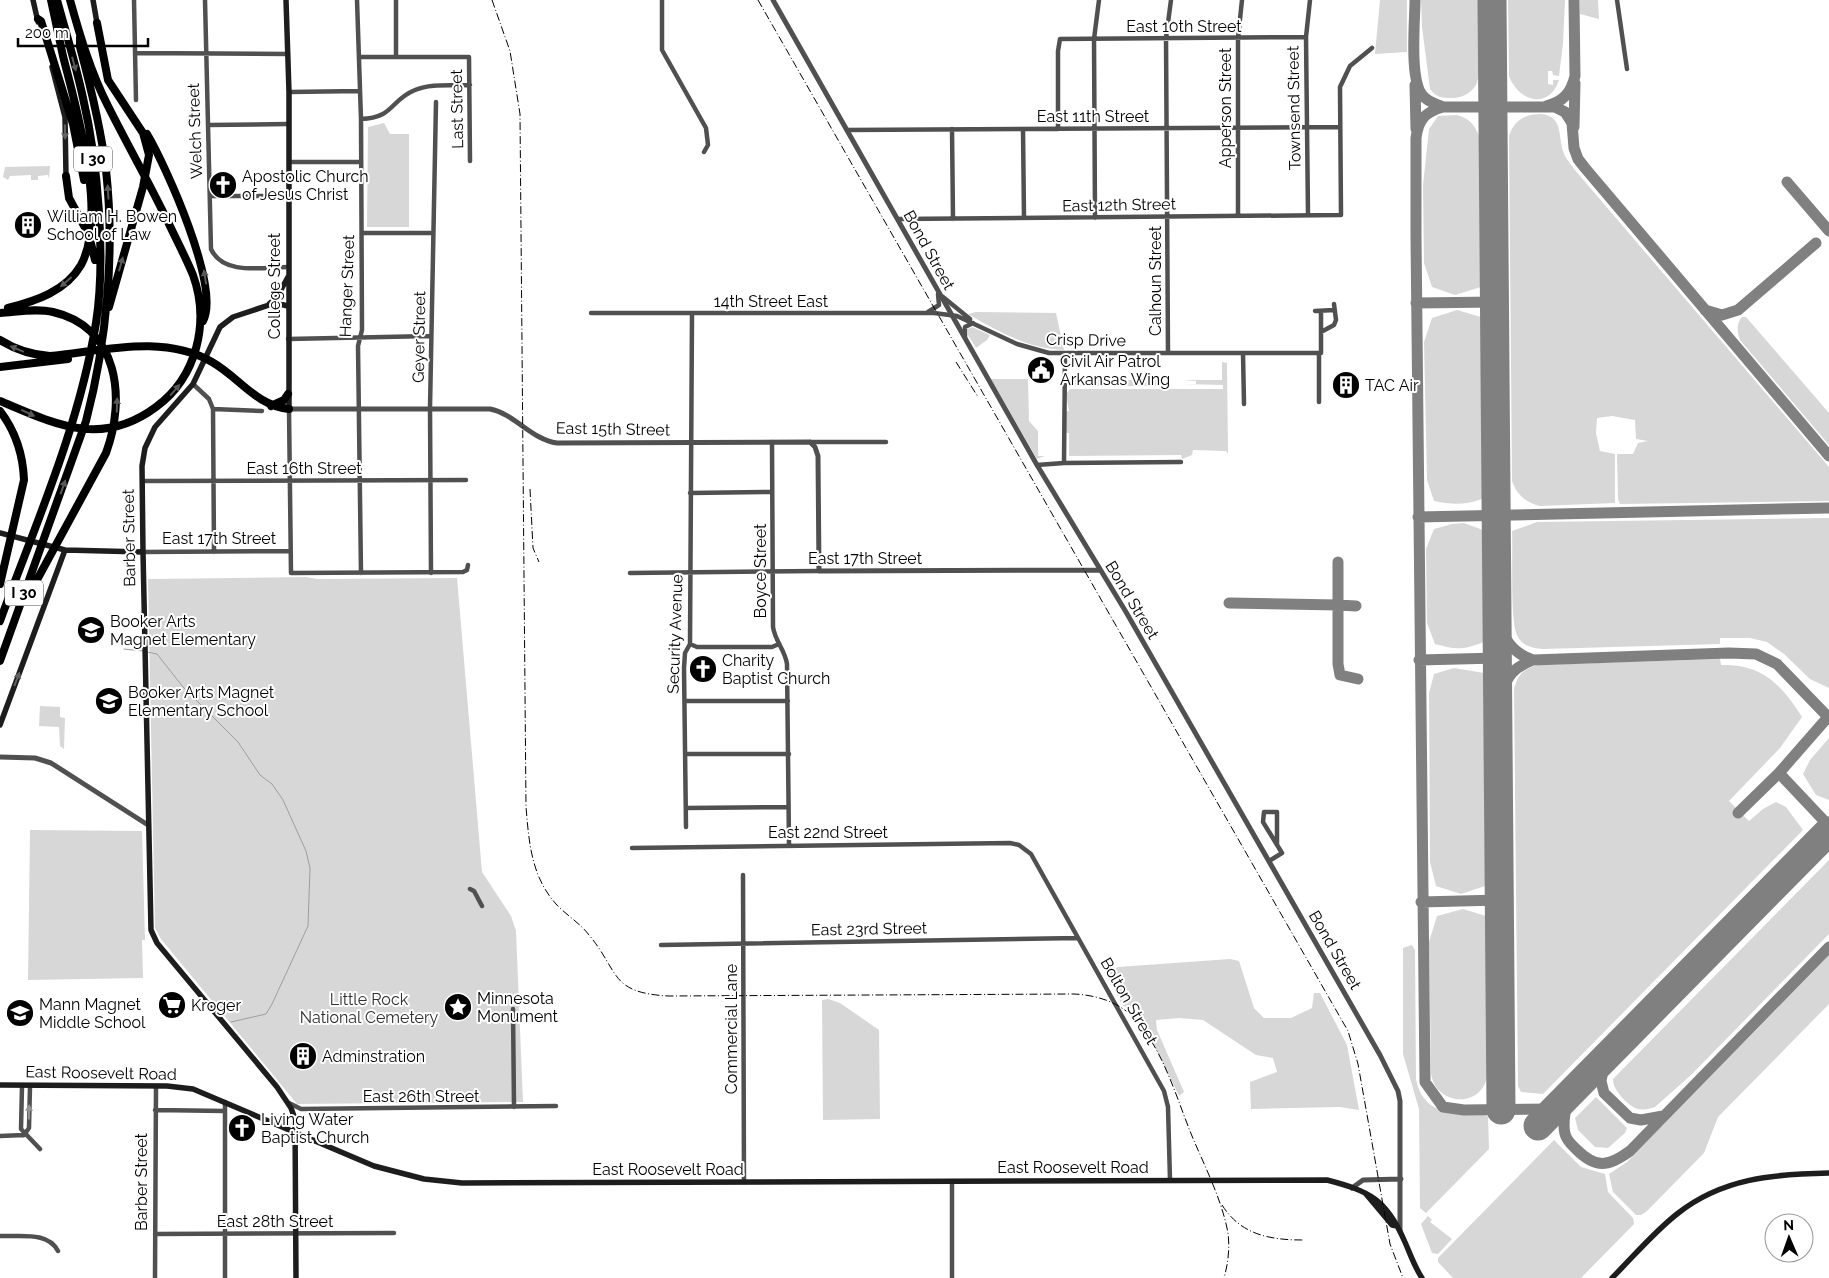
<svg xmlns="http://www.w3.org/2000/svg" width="1829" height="1278" font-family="Raleway,sans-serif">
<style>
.green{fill:#d7d7d7}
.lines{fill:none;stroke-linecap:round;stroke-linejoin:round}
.stream{stroke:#9e9e9e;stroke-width:1}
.taxiway{stroke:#808080;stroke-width:11}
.runway{stroke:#808080;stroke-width:29}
.minor{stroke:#505050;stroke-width:4.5}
.tertiary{stroke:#505050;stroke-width:5}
.secondary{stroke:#1d1d1d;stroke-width:5.5}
.motorway{stroke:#000;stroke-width:8}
.rail{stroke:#000;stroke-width:1;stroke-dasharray:8 2.5 1 2.5;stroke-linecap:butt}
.oneway{fill:#595959}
.oneway2{fill:#616161}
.oneway3{fill:#969696}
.labels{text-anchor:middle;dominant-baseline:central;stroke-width:4;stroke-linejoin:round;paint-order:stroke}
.shield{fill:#fff;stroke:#4c4c4c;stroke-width:1}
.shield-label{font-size:15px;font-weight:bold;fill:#000}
.street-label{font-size:16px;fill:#000;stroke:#fff}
.poi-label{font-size:16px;fill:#000;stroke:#fff;text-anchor:start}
.park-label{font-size:16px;fill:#2e2e2e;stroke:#fff}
</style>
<rect width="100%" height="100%" fill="#fff"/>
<!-- green -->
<path class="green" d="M1380,0h27v52l-32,2z
M1421,0h57c1,18 5,71 -2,85 -5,8 -14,13 -23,13 -11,0 -16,0 -23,-9l-8,-62z
M1508,0h57l-2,43 -4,33 -6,-1 -1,-4h-4v13l5,1v-5h6c-10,30 -40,22 -50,-4z
M1580,0h18l1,19 -19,-5z
M1541,114c22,2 17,21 22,37 2,7 7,12 11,18l255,298v34l-209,3 -2,-5 -1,-45h16l5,-11 10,-2 -12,-2 -1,-19 -23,-4 -15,2 -1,15 4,18 15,3v49l-75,3c-15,-4 -23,-11 -28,-25l-3,-345c5,-16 16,-22 32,-22z
M1457,115c13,4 17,9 22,21l2,151 -26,8 -23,-8 -8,-24 -1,-78 6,-56 9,-13z
M384,123l6,11h19v93h-42l1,-100z
M50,166l-1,13 -1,-4 -10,1v4h-7v-5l-21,1 -2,4 -5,-3 2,-10z
M1457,310l24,7 1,182c-18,6 -29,6 -48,2l-7,-21 -3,-138 8,-24z
M976,312l80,1 8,37c-37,-2 -65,-18 -96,-36z
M1746,317l83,96v32l-89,-105c-3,-8 -4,-16 2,-23z
M972,327l18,8 -3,5 -11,8 -8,-13v-6z
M1222,362l5,1 1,91 -2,-3 -33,-1 -1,5 -10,4 -1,-4 -112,1v-23h-3v-22h3l-3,-17 4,-5h153v-4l-42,-1h15v-3l-15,-1h41z
M991,379h37l1,42 9,10v25h7l-8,3z
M1069,380h91v6h-88z
M1829,518v170l-19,-9 -26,-25 -17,-12 -17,-4h-30v6l-177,5c-11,-1 -21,-3 -26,-14 -7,-14 -4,-84 -5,-104l25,-9z
M1464,523l19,7 1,112c-21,8 -27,8 -49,2l-8,-21 -1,-74 8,-20 18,-5z
M306,577l11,2 140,-1 25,294 29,44 5,15 7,171 -226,2 -136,-165 -6,-11 -7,-349z
M1720,659l1,6c41,-1 60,19 81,52l-22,31 -51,53 20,20 14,-12 13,-7 10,5 17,23 -260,264 -22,-2 -3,-6 -4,-397c4,-15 9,-20 24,-24z
M1454,668l30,5 1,213 -24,8 -25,-8 -6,-24 -1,-169 5,-19z
M40,706l20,1v10l5,1 -1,31 -4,-3 -1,-19 -20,-1z
M1829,738v62l-13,-5 -13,-21 7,-14z
M30,830l112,1 3,109h-3l1,38 -115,2z
M1829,860v74l-138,141 -36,32c-6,2 -11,3 -17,2 -10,-3 -26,-20 -25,-30z
M1463,909l23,7 1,160c-5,33 -52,30 -56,-3l-2,-131 8,-26z
M1412,945l3,5 1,129c7,37 39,35 69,35l3,3 1,32 -63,64 -6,-5 -1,-99 -16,-55v-106z
M1829,955v49l-111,113 -14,36 -58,59 -5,3h-5l-23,-23 -4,-18 18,-12z
M1230,959l9,2 15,47 10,10h27l21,-10 2,-15h6l27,52 12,65 -19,-3 -89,2 -1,-27 27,-10 -4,-14 -17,-3 -53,-35 -24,-2 -23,2 1,10 27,62 -5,4 -40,-82 -17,-9 -16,-32 12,-6z
M828,999l12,4 39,27 1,89 -57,1 -1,-120z
M1596,1097l31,31 -2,5 -17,15 -13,-1 -17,-17 -3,-12z
M1554,1140l27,27 24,7 3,18 25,26 1,6 -53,54h-128l-15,-16v-4z
M1428,1216l4,4 -2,2 22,17 -14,15 -6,-1 -11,-29z"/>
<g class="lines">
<!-- stream -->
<path class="stream" d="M124,649l19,2
M147,652l10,2 26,33 55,55 22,33 12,9 11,16 23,51 4,17 -2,58 -36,78 -6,10 -35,8"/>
<!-- taxiway -->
<path class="taxiway" d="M1415,0c0,21 -6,81 8,96 5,6 13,8 20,11
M1415,85l1,44
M1546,106c17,-4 25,-13 29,-30l-1,-76
M1574,127l1,-44
M1787,182l42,49
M1416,303l80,-1
M1705,310l17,5 16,-5 78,-67
M1418,517l411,-9
M1338,562v43l18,1
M1229,603l109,2v59l2,11 18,4
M1498,625c9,17 16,29 35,35
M1419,660l79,-2
M1499,696c10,-21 12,-27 34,-36l196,-7 27,1 21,10 51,53
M1779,773l50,53
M1738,813l41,-40 50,-57
M1421,902l79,-2
M1605,1059l-4,22 3,12 26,25 11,2 22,-4
M1568,1096c-2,12 -6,26 -3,38 2,7 7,11 11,15 20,20 32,18 54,2l199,-204
M1555,1109l-91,1 -21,-3 -18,-25 -9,-846v-98c2,-18 9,-26 27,-31h112l10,5 7,11 2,25 4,11 7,9 244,288"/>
<!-- runway -->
<path class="runway" d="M1492,0l9,1110
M1538,1126l291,-295"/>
<!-- minor -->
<path class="minor" d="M134,0l2,100
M205,0l6,249c12,27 53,18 77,18
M357,0l4,119 1,211 -4,16 3,227
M396,0v57
M662,0v50l44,78 2,17 -4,7
M1617,0l10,69
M135,53l153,1
M360,57h109l1,104
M289,92l71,-1
M361,119c33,-1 29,-19 54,-29 16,-7 37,-4 55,-5
M208,125l80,-1
M952,129l1,90
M1023,129l1,89
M1058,129v-78l2,-12 246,-2
M847,130l492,-3
M289,162h72
M210,196h78
M1308,215l-2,-178 4,-37
M1238,216v-178l4,-38
M1095,218l-1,-179 5,-39
M898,219l443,-4 -1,-128 10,-21 22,-18
M362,233h70
M943,297l27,22
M1315,311l19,-1
M928,312l11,-7 -1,-11
M591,313h343l23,3 60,28 32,9h194l1,51
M1321,332l13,-7 2,-5 -2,-16
M965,337v-10l8,-4
M288,339l143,-3
M1168,353l-2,-315 5,-38
M1243,353h78v-42
M1319,353v49
M1065,354l-1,109 117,-1
M193,384l16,15 4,10 1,143
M213,409l49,2
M289,409l2,164 172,-1 4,-2 1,-5
M772,442l1,185c2,14 12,23 14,37l2,181
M810,442h76
M1037,465l27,-2
M143,481l323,-1
M690,493l82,-1
M143,552l147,-1
M431,573l-1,-165 6,-306
M630,573l189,-2
M690,644l7,3h75l7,-3
M685,701h103
M686,754h103
M687,808l101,-1
M686,827l-2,-159 1,-15 5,-9 2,-331
M632,848l378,-5 9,2 12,9 133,237 4,16 2,73
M1269,861l13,-8 -19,-31 1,-10h13v32
M743,875l1,307
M470,889l4,2 8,15
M661,945l417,-7
M513,1009l1,98
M22,1086l-1,43 19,20
M225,1102v176
M289,1103l12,6 255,-3
M155,1110l70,1
M24,1135l5,-7 1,-42
M0,1136l24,-1
M952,1181v97
M155,1234l239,-1
M0,1236c20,1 48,-5 58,15
M155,1278l1,-192"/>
<!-- tertiary -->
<path class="tertiary" d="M773,0l264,465 89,147 254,443 18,36 2,10v130
M289,409h201c25,5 42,31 67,34l253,-1 5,5 3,9 1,115 281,-1
M0,757l35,1 16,5 97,62
M1352,1188l11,-8 38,-1"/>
<!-- secondary -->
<path class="secondary" d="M33,0l5,22
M93,0l4,23
M286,0l3,92v317
M52,67l13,50 1,59
M269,304l8,-7 11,-20
M288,306l-13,-3 -42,14 -13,10 -27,57 -38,43 -10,21 -3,18 1,86 8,378 6,13 120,144 14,21 4,11 1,159
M0,533l65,17 78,2
M0,725l65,-175
M0,1085l167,1 26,3 181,77 50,13 38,4 865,-3c42,11 59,19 77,60 6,13 10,26 18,38
M1366,1194l26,31 5,1
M1612,1278c21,-21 42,-46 65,-64 45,-36 97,-40 152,-41"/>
<!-- motorway -->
<path class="motorway" d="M38,19l3,2 32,103 11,56
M97,23l11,57 35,53 6,22 -6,32 -34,120
M147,134c19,32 74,154 56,187
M66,176l3,22 20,37 6,25
M8,308c28,-7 58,-17 73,-43 27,-50 -5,-157 -18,-209 -4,-19 -8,-37 -12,-56
M0,313c17,-1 36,-5 53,-1 66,15 73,87 53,141l-80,147
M0,340c16,10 31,15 50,16 53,-5 113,-22 162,6 28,16 43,43 77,47
M0,367l68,-8
M0,401c55,23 101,47 156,6 41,-30 54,-85 37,-132 -7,-17 -16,-34 -24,-51 -19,-40 -41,-78 -61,-118 -17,-33 -28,-70 -38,-106
M271,406l13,-6 4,-6
M0,411c16,21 23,43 24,69l-24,104
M0,621c36,-98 79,-194 96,-298 10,-64 2,-161 -13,-225 -7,-33 -17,-65 -26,-98
M0,661l86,-240c21,-80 29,-169 20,-251 -5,-42 -15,-82 -26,-123v-10"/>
<!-- rail -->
<path class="rail" d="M492,0l18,51 10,63 6,693c3,35 5,69 30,97 10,11 24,19 33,31 31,37 20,58 80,61l405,-2c21,1 43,7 59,23 30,31 43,80 59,119 13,31 30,64 36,97 2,15 0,31 -4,45
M758,0l590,1031 10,33 32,180 13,34
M956,362l22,35
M530,489l3,59 6,14
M1222,1205c19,30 48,35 81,35"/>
</g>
<!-- one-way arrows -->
<defs><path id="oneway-solid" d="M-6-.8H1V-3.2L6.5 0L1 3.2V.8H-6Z" transform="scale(1.25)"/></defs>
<g class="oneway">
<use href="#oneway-solid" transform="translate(74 64) rotate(75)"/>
<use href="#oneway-solid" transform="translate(108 192) rotate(-94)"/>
<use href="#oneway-solid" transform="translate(121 264) rotate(-74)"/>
<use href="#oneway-solid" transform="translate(205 277) rotate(-99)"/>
<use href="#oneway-solid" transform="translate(66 282) rotate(139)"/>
<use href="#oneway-solid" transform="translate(17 349) rotate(-157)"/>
<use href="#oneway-solid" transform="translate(175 390) rotate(-49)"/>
<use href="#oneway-solid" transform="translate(117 405) rotate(-88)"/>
<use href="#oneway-solid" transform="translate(28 413) rotate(25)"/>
<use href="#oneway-solid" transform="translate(63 487) rotate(-70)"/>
</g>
<g class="oneway2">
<use href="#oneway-solid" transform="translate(65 132) rotate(89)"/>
<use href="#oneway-solid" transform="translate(17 679) rotate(-69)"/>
</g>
<use class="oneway3" href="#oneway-solid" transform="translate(29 1112) rotate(-89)"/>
<!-- icons -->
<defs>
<symbol id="church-disc" viewBox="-11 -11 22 22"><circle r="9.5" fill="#000" stroke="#fff"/><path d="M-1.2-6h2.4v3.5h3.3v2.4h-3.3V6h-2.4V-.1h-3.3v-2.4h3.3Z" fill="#fff"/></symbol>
<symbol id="building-disc" viewBox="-11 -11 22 22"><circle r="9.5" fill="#000" stroke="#fff"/><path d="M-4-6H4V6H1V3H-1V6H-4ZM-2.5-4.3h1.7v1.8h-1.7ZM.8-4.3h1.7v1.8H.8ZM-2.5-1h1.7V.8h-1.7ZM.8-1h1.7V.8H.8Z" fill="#fff"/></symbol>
<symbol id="civic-disc" viewBox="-11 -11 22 22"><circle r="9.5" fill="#000" stroke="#fff"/><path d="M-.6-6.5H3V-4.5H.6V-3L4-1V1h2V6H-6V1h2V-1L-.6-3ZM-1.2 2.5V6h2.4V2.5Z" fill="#fff"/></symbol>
<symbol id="school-disc" viewBox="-11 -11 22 22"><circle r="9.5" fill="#000" stroke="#fff"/><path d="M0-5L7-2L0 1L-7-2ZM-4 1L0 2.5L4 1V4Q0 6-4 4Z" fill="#fff"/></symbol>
<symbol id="supermarket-disc" viewBox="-11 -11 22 22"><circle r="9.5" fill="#000" stroke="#fff"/><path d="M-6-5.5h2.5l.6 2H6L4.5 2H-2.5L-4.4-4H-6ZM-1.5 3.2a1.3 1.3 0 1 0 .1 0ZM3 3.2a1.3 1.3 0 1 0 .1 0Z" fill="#fff"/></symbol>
<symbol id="sight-disc" viewBox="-11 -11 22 22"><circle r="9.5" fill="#000" stroke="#fff"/><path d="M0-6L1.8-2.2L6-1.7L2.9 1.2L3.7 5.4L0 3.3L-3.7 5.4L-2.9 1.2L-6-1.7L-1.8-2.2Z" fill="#fff"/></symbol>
</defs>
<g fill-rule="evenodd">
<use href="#church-disc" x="207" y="169" width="32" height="32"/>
<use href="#building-disc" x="12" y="209" width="32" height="32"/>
<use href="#civic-disc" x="1025" y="354" width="32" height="32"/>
<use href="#building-disc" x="1330" y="369" width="32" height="32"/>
<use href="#school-disc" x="75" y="614" width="32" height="32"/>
<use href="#church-disc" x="687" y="653" width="32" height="32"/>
<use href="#school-disc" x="93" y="685" width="32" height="32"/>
<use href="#supermarket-disc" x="156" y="989" width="32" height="32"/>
<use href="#sight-disc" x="442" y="991" width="32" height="32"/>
<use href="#school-disc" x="4" y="997" width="32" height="32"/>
<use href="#building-disc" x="287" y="1040" width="32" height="32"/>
<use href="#church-disc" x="226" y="1112" width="32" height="32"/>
</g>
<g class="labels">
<!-- shield labels -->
<g class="shield">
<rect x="74" y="146.5" width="38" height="25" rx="4"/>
<rect x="5" y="580.5" width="38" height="25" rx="4"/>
</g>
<g class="shield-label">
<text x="93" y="159">I 30</text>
<text x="24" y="593">I 30</text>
</g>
<!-- street labels -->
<g class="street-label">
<text x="1184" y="26">East 10th Street</text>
<text transform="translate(1225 108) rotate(-90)">Apperson Street</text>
<text transform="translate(1294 108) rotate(-91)">Townsend Street</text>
<text transform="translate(457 109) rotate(-91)">Last Street</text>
<text x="1093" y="116">East 11th Street</text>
<text transform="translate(195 131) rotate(-92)">Welch Street</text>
<text transform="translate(1119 205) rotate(-1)">East 12th Street</text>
<text transform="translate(929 250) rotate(61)">Bond Street</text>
<text transform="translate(1155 281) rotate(-90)">Calhoun Street</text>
<text transform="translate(274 286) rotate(-90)">College Street</text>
<text transform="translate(347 286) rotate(-88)">Hanger Street</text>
<text x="771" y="301">14th Street East</text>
<text transform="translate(419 337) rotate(-89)">Geyer Street</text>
<text transform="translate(1086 340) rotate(1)">Crisp Drive</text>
<text transform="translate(613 429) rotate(1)">East 15th Street</text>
<text x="304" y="468">East 16th Street</text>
<text transform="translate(129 538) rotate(-91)">Barber Street</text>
<text x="219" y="538">East 17th Street</text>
<text x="865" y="558">East 17th Street</text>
<text transform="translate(760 571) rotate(-90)">Boyce Street</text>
<text transform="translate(1132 600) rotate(59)">Bond Street</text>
<text transform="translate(675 634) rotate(-88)">Security Avenue</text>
<text x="828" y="832">East 22nd Street</text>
<text transform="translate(869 929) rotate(-1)">East 23rd Street</text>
<text transform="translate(1335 950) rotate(60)">Bond Street</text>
<text transform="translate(1129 1001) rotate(60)">Bolton Street</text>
<text transform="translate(731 1029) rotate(-90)">Commercial Lane</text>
<text transform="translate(101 1073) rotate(1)">East Roosevelt Road</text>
<text x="421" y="1096">East 26th Street</text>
<text x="1073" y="1167">East Roosevelt Road</text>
<text x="668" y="1169">East Roosevelt Road</text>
<text transform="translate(141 1182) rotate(-90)">Barber Street</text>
<text x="275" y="1221">East 28th Street</text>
</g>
<!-- poi labels -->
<g class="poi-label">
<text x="242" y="176">Apostolic Church<tspan x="242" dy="18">of Jesus Christ</tspan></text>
<text x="47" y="216">William H. Bowen<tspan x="47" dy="18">School of Law</tspan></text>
<text x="1060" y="361">Civil Air Patrol<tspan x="1060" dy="18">Arkansas Wing</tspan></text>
<text x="1365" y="385">TAC Air</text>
<text x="110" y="621">Booker Arts<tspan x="110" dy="18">Magnet Elementary</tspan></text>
<text x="722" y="660">Charity<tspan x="722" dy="18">Baptist Church</tspan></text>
<text x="128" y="692">Booker Arts Magnet<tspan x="128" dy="18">Elementary School</tspan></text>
<text x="477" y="998">Minnesota<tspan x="477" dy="18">Monument</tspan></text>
<text x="39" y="1004">Mann Magnet<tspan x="39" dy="18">Middle School</tspan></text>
<text x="191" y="1005">Kroger</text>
<text x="322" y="1056">Adminstration</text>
<text x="261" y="1119">Living Water<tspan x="261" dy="18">Baptist Church</tspan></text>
</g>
<!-- park labels -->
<g class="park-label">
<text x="369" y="999">Little Rock<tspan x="369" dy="18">National Cemetery</tspan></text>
</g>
</g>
<!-- north arrow -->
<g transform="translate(1789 1238) rotate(358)"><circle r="24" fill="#ffffff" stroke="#999999"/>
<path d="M0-4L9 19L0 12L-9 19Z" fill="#000000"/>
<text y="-8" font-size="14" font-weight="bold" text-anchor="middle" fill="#000000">N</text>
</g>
<!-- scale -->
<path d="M18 38v8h130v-8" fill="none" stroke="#000000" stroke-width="2.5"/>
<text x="25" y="38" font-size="15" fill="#000000" stroke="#ffffff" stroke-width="4" paint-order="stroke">200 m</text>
</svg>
